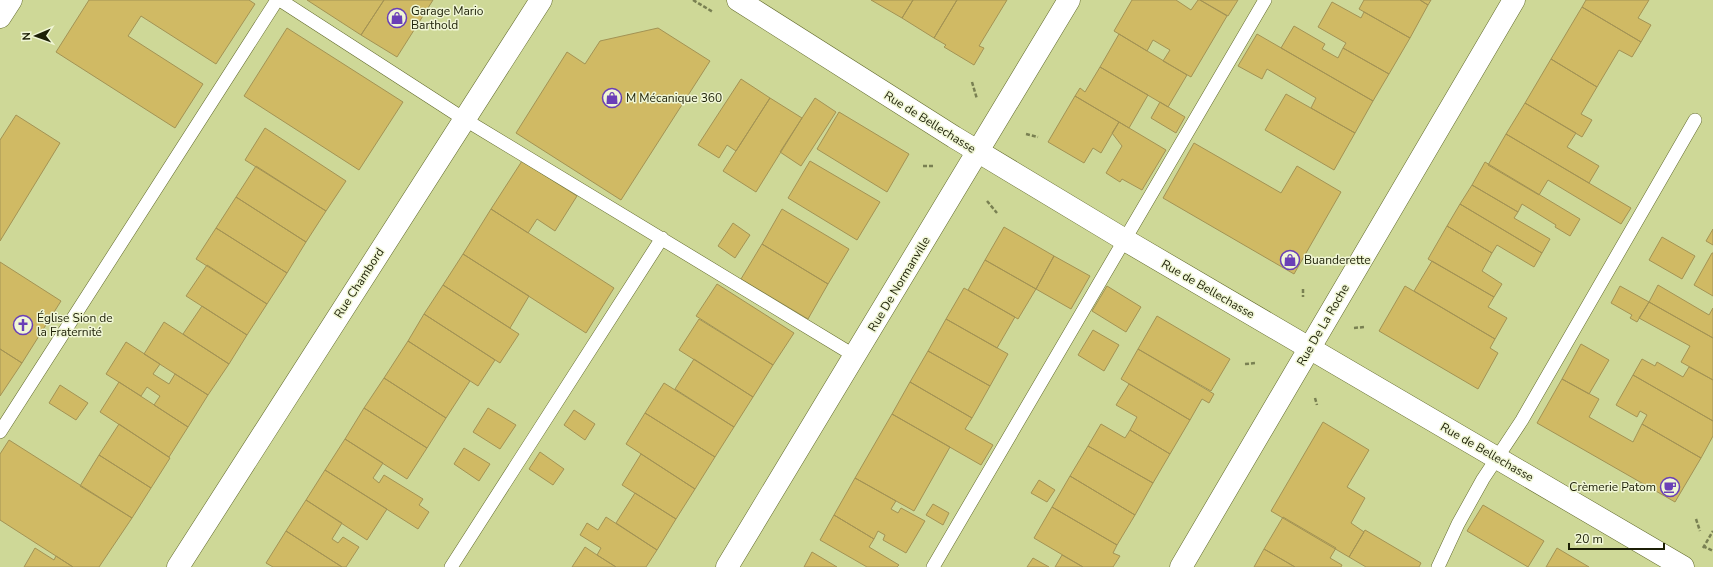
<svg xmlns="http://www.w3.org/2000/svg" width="1713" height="567" font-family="'Nunito Sans',sans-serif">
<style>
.building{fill:#d0ba64;stroke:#a39354}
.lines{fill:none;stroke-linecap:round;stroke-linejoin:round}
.lane-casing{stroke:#61692b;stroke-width:14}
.street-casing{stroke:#61692b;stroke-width:23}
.secondary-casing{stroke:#61692b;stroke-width:23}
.path{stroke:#798052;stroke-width:2.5;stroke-dasharray:4 2;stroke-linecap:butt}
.lane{stroke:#fff;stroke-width:13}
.street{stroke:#fff;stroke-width:22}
.secondary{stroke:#fff;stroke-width:22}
.labels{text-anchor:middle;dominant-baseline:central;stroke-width:3;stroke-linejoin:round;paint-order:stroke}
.poi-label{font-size:12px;fill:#1c1f06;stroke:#f0f6d5;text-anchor:start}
.street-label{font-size:12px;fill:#1c1f06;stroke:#f0f6d5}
</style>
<rect width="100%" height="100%" fill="#ced897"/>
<!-- building -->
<path class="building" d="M89,0h160l6,4 -39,60 -75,-48 -13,20 75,48 -28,44 -119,-76z
M307,0h77l-23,35z
M384,0h49l-36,57 -36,-22z
M871,0h42l-11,18z
M913,0h44l-23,38 -32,-20z
M957,0h50l-28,46 5,2 -10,17 -30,-18 2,-2 -12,-7z
M1132,0h44l15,10 7,-10h2l27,16 -36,61 -28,-16 7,-11 -17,-10 -6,11 -33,-20z
M1200,0h38l-10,16z
M1364,0h56l8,5 -18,33 -51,-29z
M1420,0h11l-3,5z
M1586,0h63l-11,18 13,7 -10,17 -59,-35z
M1332,2l29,16 3,-6 46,26 -21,36 -46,-26 3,-5 -28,-16z
M1582,7l59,35 -9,15 -13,-7 -22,37 -46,-28z
M1294,26l31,18 -3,5 16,9 5,-10 46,26 -16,27 -92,-53z
M287,28l116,74 -44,68 -115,-74z
M658,28l52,33 -89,139 -105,-67 51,-81 18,12 15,-23z
M1119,34l68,41 -19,32 -68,-40z
M1257,34l116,67 -18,32 -44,-25 5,-10 -49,-29 -5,10 -24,-13z
M1551,59l46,28 -16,27 11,6 -10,17 -57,-34z
M1100,67l48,28 -19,33 -54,-32 5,-8 5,4z
M741,79l29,19 -34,53 -9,-6 -8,13 -21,-13z
M1286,94l69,39 -21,37 -69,-40z
M1075,96l44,26 -18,31 -8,-5 -9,15 -36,-21z
M770,98l32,20 -46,74 -33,-21z
M815,98l21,14 -35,54 -21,-14z
M1160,102l25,15 -9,16 -25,-15z
M1525,103l51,30 -9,14 32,19 -10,17 -83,-49z
M839,112l70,42 -22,38 -70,-43z
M16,115l44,28 -60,98v-101z
M1119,122l47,28 -24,40 -20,-11 -2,3 -14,-9 16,-27 -10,-13z
M265,128l81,53 -20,30 -81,-51z
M1506,134l125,74 -10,16 -73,-44 -9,15 -51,-30z
M1194,143l87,50 16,-27 44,26 -47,82 -131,-76z
M522,161l55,35 -22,35 -18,-12 -9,14 -37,-24z
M810,161l70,41 -23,38 -69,-42z
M1485,162l95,57 -10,17 -15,-9 1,-2 -34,-21 -4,8 -46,-27z
M256,166l70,45 -20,31 -70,-45z
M1472,185l46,27 -4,6 36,21 -8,14 -82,-49z
M236,197l70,45 -19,31 -71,-45z
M1460,204l82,49 -8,14 -37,-22 -5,8 -45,-27z
M491,209l123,79 -28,45 -123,-79z
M782,209l67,40 -21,35 -66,-40z
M733,223l17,12 -15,23 -17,-12z
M1447,226l45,27 -10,18 20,13 -8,13 -66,-38z
M1004,227l50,29 -18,33 -51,-29z
M216,228l71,45 -20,31 -71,-45z
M1713,229v16l-7,-4z
M1662,237l33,19 -13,23 -33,-19z
M762,244l66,40 -20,35 -67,-40z
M1712,253h1v43l-19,-11z
M463,254l66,42 -19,32 -67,-43z
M1054,256l36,20 -19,33 -35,-20z
M985,260l51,29 -18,30 -50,-29z
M1432,261l62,36 -6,10 19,11 -12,21 -81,-48z
M0,262l61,39 -39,62 -22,-14z
M207,265l60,39 -20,31 -61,-39z
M717,284l77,49 -21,32 -77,-49z
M443,285l76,49 -19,29 -76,-49z
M1658,285l51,30 4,-7v30l-64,-36z
M1107,286l34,21 -15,25 -34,-21z
M1405,286l90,53 -5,9 8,5 -20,36 -99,-58z
M1620,286l29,16 -12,20 -7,-4 2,-3 -21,-12z
M964,288l51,29 -18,31 -51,-29z
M1649,302l64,36v42l-32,-18 9,-16 -51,-28z
M202,306l45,29 -18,29 -46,-30z
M424,314l71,46 -17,26 -70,-45z
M1157,316l73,43 -19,32 -73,-42z
M699,319l74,46 -20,32 -74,-47z
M946,319l62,35 -18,32 -62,-35z
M164,322l65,42 -21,31 -64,-41z
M1093,330l26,15 -15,26 -26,-16z
M408,341l62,40 -24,37 -62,-40z
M126,342l34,22 -7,10 16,10 6,-10 33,21 -20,32 -34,-22 6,-9 -13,-9 -6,9 -35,-22z
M1581,344l28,16 -20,34 -27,-15z
M0,349l22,14 -22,33z
M1138,349l76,45 -5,9 -7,-4 -12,21 -69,-41z
M928,351l62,35 -18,32 -62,-36z
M694,359l59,38 -19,30 -59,-38z
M1642,359l13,7 2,-4 26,15 6,-10 24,13v41l-80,-46z
M1633,375l80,46v15l-12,22 -59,-34 5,-9 -7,-4 -3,6 -21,-12z
M384,378l62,40 -19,30 -63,-40z
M1562,379l37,20 -10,18 44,25 9,-18 59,34 -26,44 -138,-79z
M119,382l69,45 -19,30 -69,-45z
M910,382l62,36 -7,11 28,16 -12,20 -89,-51z
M664,383l70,44 -19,30 -70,-44z
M1129,384l61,36 -20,34 -40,-24 7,-13 -21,-12z
M60,385l28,18 -12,17 -27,-17z
M364,408l63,40 -20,31 -62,-40z
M488,408l28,17 -16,24 -27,-17z
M574,410l21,14 -10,16 -21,-15z
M645,413l70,44 -20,32 -69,-45z
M892,414l58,33 -36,64 -59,-33z
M1323,422l46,28 -22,37 18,11 -14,25 13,9 -15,25 -78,-46z
M119,424l51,34 -19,30 -52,-33z
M1101,424l24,14 5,-8 40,24 -17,29 -65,-37z
M345,439l38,24 -10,15 6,5 5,-8 39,24 -4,6 10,7 -11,17 -93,-59z
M9,440l123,78 -33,49h-26l-73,-47v-66z
M1088,446l65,37 -18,32 -65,-39z
M464,448l26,16 -11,17 -25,-17z
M540,452l24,17 -11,16 -24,-16z
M641,454l54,35 -19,30 -54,-34z
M99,455l52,33 -19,30 -52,-32z
M325,470l62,39 -20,31 -61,-40z
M1070,476l65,39 -18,30 -65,-38z
M855,478l41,23 -5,8 7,4 3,-5 24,13 -19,32 -23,-13 2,-5 -7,-4 -4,8 -40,-24z
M1039,480l16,10 -8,12 -16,-9z
M635,493l41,26 -19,31 -41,-27z
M306,500l36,23 -10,16 6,4 5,-6 16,10 -13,20h-4l-56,-36z
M933,504l16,9 -6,12 -17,-10z
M1483,505l61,36 -16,26 -61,-36z
M1052,507l65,38 -4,8 7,3 -7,11h-30l-49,-29z
M834,515l40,24 -5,8 30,18 -2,2h-30l-47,-27z
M606,517l51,33 -11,17h-30l-19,-12 4,-7 -21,-13 7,-12 11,7z
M1283,517l53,31 -6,10 12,7 -1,2h-46l-31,-18z
M1365,530l56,33 -2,4h-53l-17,-10z
M286,531l56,36h-69l-7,-4z
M585,547l12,8 19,12h-44z
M35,548l19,12 2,-4 17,11h-49z
M1557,548l32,19h-43z
M1264,549l31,18h-41z
M812,552l25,15h-33z
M1062,555l21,12h-28z
M1033,558l16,9h-22z"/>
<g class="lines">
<defs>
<path id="lane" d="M280,0l184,119 391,237
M0,432l277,-432
M451,567l211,-329
M933,567l332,-567
M1438,567l20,-43 25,-45 39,-59 173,-300"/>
<path id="street" d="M0,17l11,-17
M178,567l363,-567
M727,567l342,-567
M1181,567l333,-567"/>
<path id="secondary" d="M738,0l216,137 171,103 558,327"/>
</defs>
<!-- lane casing -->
<use href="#lane" class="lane-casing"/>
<!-- street casing -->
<use href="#street" class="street-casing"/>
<!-- secondary casing -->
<use href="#secondary" class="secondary-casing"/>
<!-- path -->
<path class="path" d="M693,0l20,12
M972,82l5,17
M1026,134l12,3
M923,166h11
M987,201l10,12
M1303,289v8
M1354,328l10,-1
M1245,364l11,-1
M1315,398l2,7
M1696,519l4,12
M1703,546l10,5
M1703,548l10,-17"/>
<!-- lane -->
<use href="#lane" class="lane"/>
<!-- street -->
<use href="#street" class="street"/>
<!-- secondary -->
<use href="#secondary" class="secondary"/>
</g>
<!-- icons -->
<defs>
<symbol id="shop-ring" viewBox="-11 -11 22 22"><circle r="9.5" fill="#f0f6d5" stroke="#6a3fb7" stroke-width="1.5"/><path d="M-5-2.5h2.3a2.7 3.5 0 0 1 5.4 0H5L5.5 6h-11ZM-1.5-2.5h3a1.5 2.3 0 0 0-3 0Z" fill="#6a3fb7"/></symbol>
<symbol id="church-ring" viewBox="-11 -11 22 22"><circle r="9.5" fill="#f0f6d5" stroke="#6a3fb7" stroke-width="1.5"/><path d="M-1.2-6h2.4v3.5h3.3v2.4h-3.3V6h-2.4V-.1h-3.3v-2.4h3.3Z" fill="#6a3fb7"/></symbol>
<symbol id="cafe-ring" viewBox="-11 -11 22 22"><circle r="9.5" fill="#f0f6d5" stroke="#6a3fb7" stroke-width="1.5"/><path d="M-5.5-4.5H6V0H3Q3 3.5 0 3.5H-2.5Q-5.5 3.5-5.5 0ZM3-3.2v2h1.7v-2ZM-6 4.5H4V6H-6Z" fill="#6a3fb7"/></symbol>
</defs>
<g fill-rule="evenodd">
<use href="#shop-ring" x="386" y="7" width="22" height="22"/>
<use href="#shop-ring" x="601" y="87" width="22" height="22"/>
<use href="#shop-ring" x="1279" y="249" width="22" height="22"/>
<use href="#church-ring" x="12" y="314" width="22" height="22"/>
<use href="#cafe-ring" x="1659" y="476" width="22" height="22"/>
</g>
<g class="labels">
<!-- poi labels -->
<g class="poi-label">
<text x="411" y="11">Garage Mario<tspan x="411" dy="14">Barthold</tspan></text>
<text x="626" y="98">M Mécanique 360</text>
<text x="1304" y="260">Buanderette</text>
<text x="37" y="318">Église Sion de<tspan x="37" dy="14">la Fraternité</tspan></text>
<text x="1656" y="487" text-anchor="end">Crèmerie Patom</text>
</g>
<!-- street labels -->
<g class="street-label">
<text transform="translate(930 122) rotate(32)">Rue de Bellechasse</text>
<text transform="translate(359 283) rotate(-57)">Rue Chambord</text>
<text transform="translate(899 284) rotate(-59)">Rue De Normanville</text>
<text transform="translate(1208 289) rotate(30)">Rue de Bellechasse</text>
<text transform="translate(1323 325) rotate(-60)">Rue De La Roche</text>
<text transform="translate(1487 452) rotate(30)">Rue de Bellechasse</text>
</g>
</g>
<!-- north arrow -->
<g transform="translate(36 36) rotate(268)" stroke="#f0f6d5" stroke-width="3" paint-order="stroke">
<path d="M0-3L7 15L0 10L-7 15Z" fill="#1c1f06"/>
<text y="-6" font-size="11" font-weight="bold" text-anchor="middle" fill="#1c1f06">N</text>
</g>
<!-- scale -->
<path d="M1569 543v6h95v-6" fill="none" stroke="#1c1f06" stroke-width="2"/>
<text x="1575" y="543" font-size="12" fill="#1c1f06" stroke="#f0f6d5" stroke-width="3" paint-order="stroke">20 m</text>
</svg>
